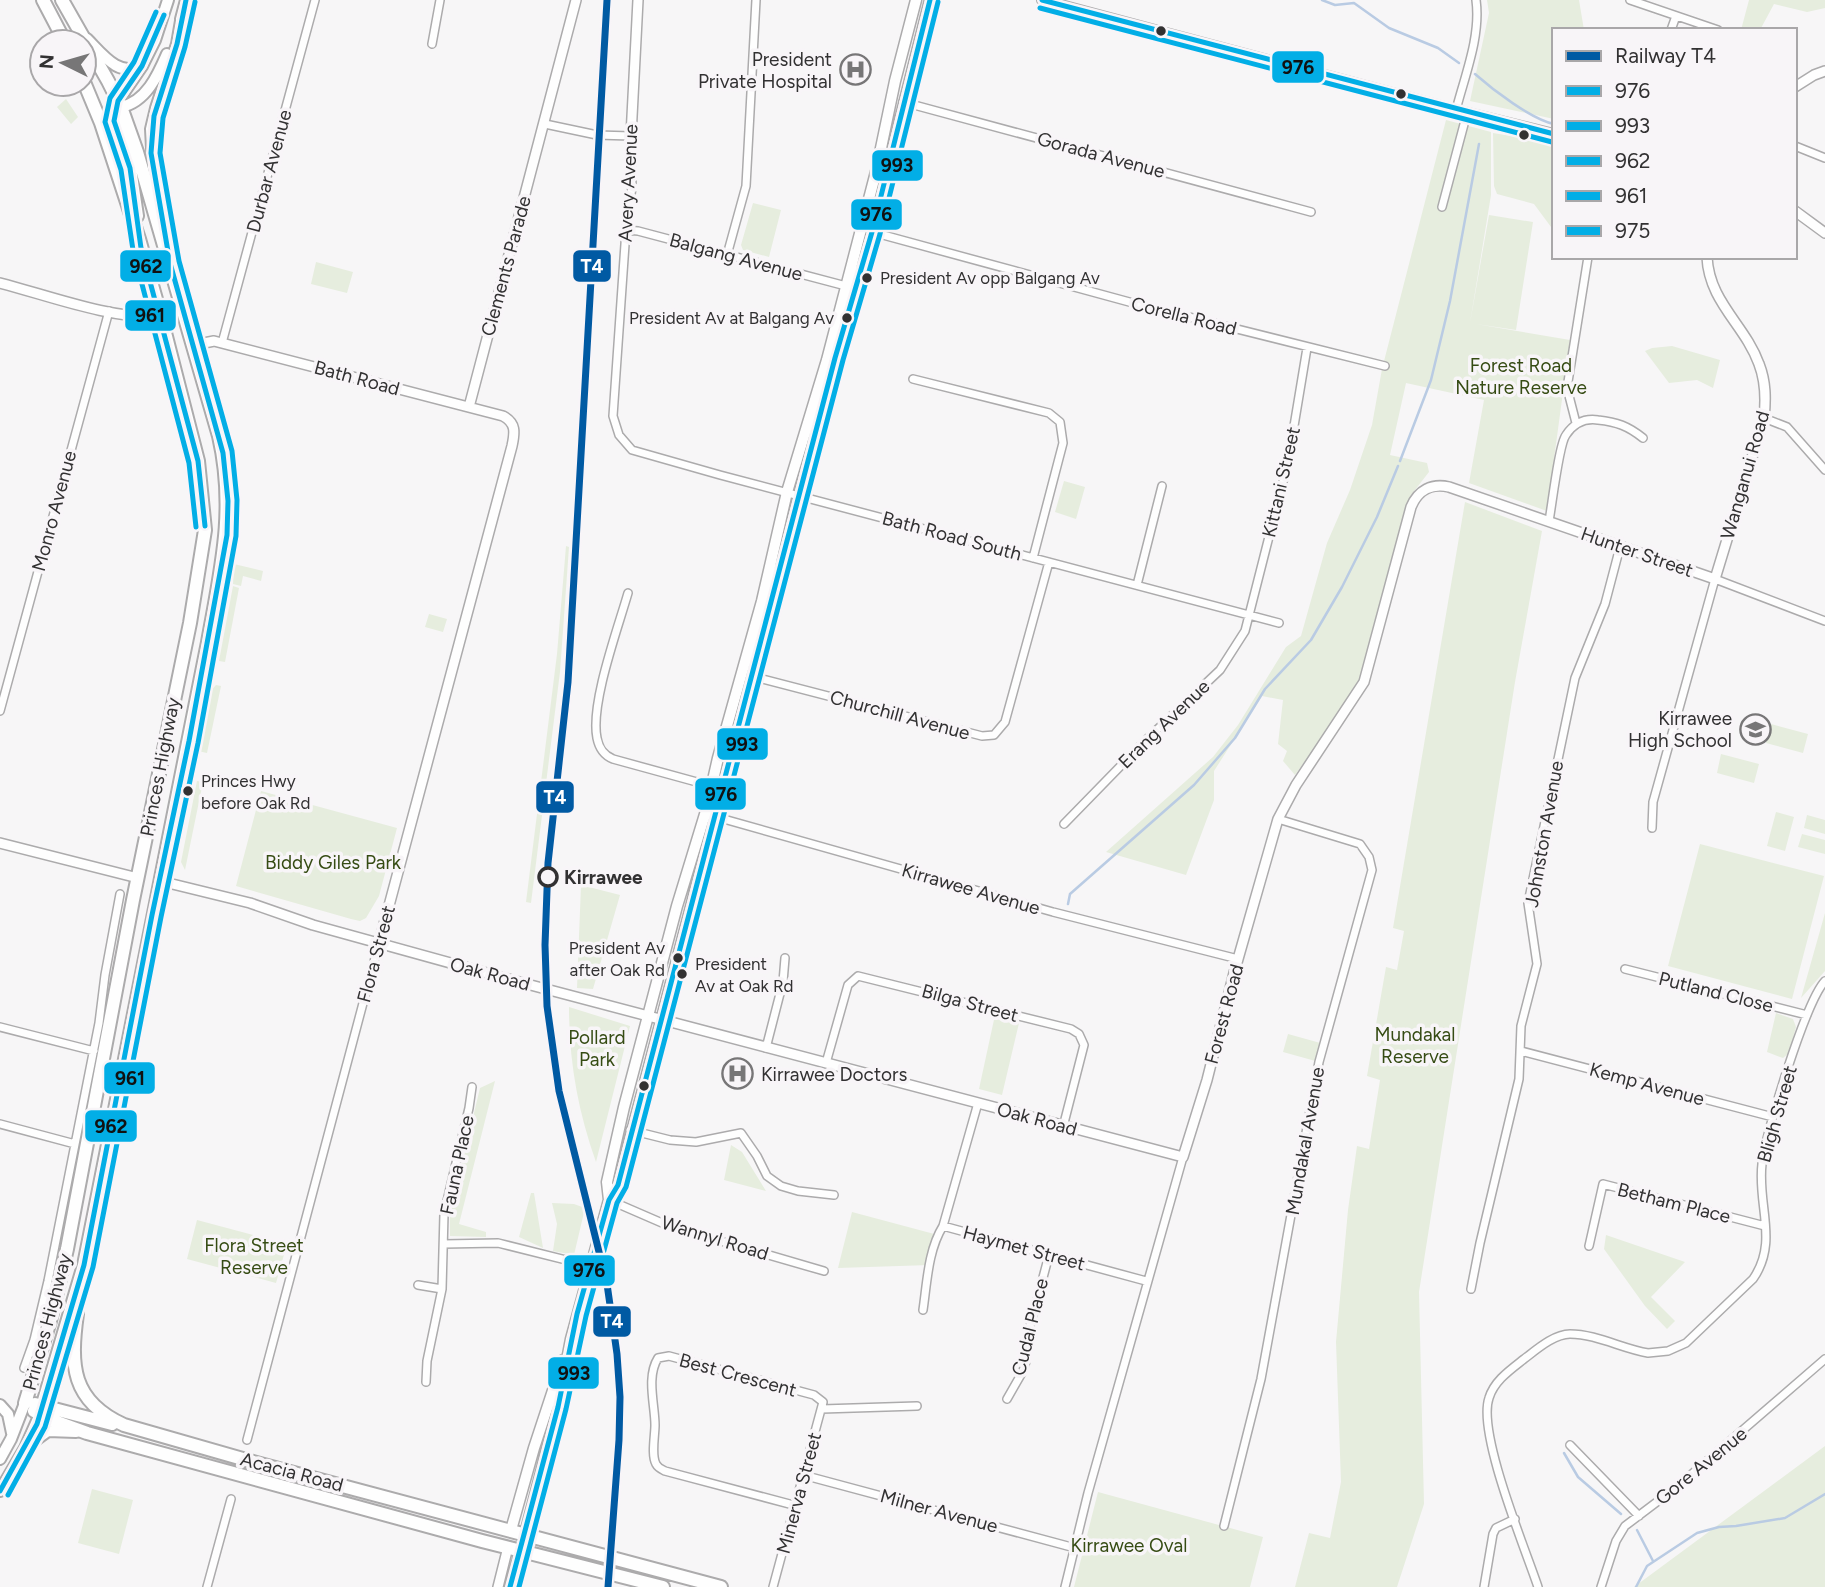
<svg xmlns="http://www.w3.org/2000/svg" width="1825" height="1587" font-family="Figtree,sans-serif">
<style>
.green{fill:#e6edde}
.lines{fill:none;stroke-linecap:round;stroke-linejoin:round}
.stream{stroke:#b9cbe3;stroke-width:2.5}
.minor-casing{stroke:#acabac;stroke-width:10}
.tertiary-casing{stroke:#acabac;stroke-width:12}
.secondary-casing{stroke:#acabac;stroke-width:13}
.primary-casing{stroke:#acabac;stroke-width:14}
.trunk-casing{stroke:#acabac;stroke-width:16}
.minor{stroke:#fefefe;stroke-width:7}
.tertiary{stroke:#fefefe;stroke-width:9}
.secondary{stroke:#fefefe;stroke-width:10}
.primary{stroke:#fefefe;stroke-width:10}
.trunk{stroke:#fefefe;stroke-width:12}
.bus-1-casing{stroke:#f8f5f8;stroke-width:10}
.bus-2-casing{stroke:#f8f5f8;stroke-width:10}
.bus-3-casing{stroke:#f8f5f8;stroke-width:10}
.bus-4-casing{stroke:#f8f5f8;stroke-width:10}
.bus-5-casing{stroke:#f8f5f8;stroke-width:10}
.bus-1{stroke:#02aee6;stroke-width:5}
.bus-2{stroke:#02aee6;stroke-width:5}
.bus-3{stroke:#02aee6;stroke-width:5}
.bus-4{stroke:#02aee6;stroke-width:5}
.bus-5{stroke:#02aee6;stroke-width:5}
.rail-1-casing{stroke:#f8f5f8;stroke-width:12}
.rail-1{stroke:#005aa3;stroke-width:7}
.bus-dot{fill:#323132;stroke:#f8f5f8;stroke-width:2.5}
.stop-dot{fill:#f8f5f8;stroke:#323132;stroke-width:3.5}
.labels{text-anchor:middle;dominant-baseline:central;stroke-width:7;stroke-linejoin:round;paint-order:stroke}
.bus-label{font-size:17px;fill:#323132;stroke:#f8f5f8;text-anchor:start}
.poi-label{font-size:19px;fill:#323132;stroke:#f8f5f8;text-anchor:end}
.street-label{font-size:19px;fill:#323132;stroke:#f8f5f8}
.park-label{font-size:19px;fill:#364c14;stroke:#f8f5f8}
.stop-label{font-size:19px;font-weight:bold;fill:#323132;stroke:#f8f5f8;text-anchor:start}
.line-badge{stroke:#f8f5f8;stroke-width:2.5}
.badge-label{font-size:19px;text-anchor:middle;font-weight:bold;fill:#fff}
.pale-badge-label{font-size:19px;text-anchor:middle;font-weight:bold;fill:#111}
</style>
<rect width="100%" height="100%" fill="#f7f6f7"/>
<!-- green -->
<path class="green" d="M1487,0h92l5,30h-30v89l-84,-18 19,-88z
M1749,0h76v8l-18,4 -33,-8 -14,26h-19z
M66,99l12,18 -7,7 -14,-17z
M1446,120l45,12v63l-21,128 19,-108 44,7 -17,108 -40,-6 94,16 -23,171 -78,-28 15,-83 -78,-17 -16,72 37,8 2,9 -18,23 -49,187 -67,93 -12,-14 4,-10 -9,-7 5,-44 -21,-4 -48,75v29l-28,75 -80,-23 107,-95 25,-32 48,-78 15,-11 26,-93 23,-53 22,-65 10,-56z
M1493,133l61,10v88l-20,-27 -37,-10 -3,-8z
M753,203l28,7 -12,47 -26,-7 -2,-5z
M316,262l37,10 -6,21 -36,-9z
M1672,346l48,14 -7,28 -16,-8 -28,3 -24,-32 7,-3z
M1064,481l21,6 -9,32 -21,-7z
M1465,502l77,29 -27,151 -96,610 5,212 -27,83h-102l14,-54 21,5 11,-56 -5,-140 12,-132 9,-64 12,3 11,-69 -13,-4 19,-109 11,3 7,-39 -11,-3z
M566,546l3,1 -9,125 -29,231 -5,-1 31,-248z
M234,564l29,7 -2,10 -18,-5 -2,10 -8,-2z
M233,586l6,2 -14,74 -6,-1z
M429,614l18,5 -4,13 -18,-5z
M216,685l5,1 -14,67 -9,-2 10,-57z
M1771,724l37,10 -5,19 -37,-10z
M1721,754l38,10 -5,19 -37,-10z
M197,781l6,1 -18,88 -4,-8z
M261,791l136,37 -18,68 -13,22 -6,3 -9,-2 -115,-33z
M1776,812l18,5 -9,34 -18,-5z
M1807,815l18,5v14l-21,-6z
M1802,834l23,6v14l-27,-7z
M1700,844l124,32 -32,123 -124,-33z
M581,885l39,10 -27,94 -16,-1z
M1825,913v58l-24,27z
M569,1007l61,19 -34,136c-18,-51 -27,-100 -27,-155z
M1776,1013l17,6 3,8 -7,26 -6,5 -16,-6z
M995,1015l24,8 -17,72 -23,-6z
M1288,1034l36,10 -5,18 -36,-10z
M495,1081l-36,143 27,8v5l-36,-1v-23l30,-125z
M731,1145l11,7 24,39 -42,-11z
M531,1193h3l9,55 -24,-11z
M552,1203l22,1 11,4 -11,47 -21,-4 4,-27z
M852,1212l86,23 -8,30 -92,3z
M197,1220l90,24 -11,39 -89,-24z
M1606,1235l79,27 -34,35 24,24 -8,8 -22,-23 -41,-57z
M1825,1446v141h-191z
M92,1489l41,11 -14,54 -41,-11z
M1098,1492l165,45 -13,50h-176z"/>
<g class="lines">
<!-- stream -->
<path class="stream" d="M1322,0l13,5 19,-2 35,25 49,20 21,15
M1475,74c18,16 56,45 79,50
M1400,461l31,-81 19,-79 29,-157
M1068,904l2,-10 124,-109 41,-47 30,-49 46,-49 31,-53 35,-70 21,-51
M1564,1453l14,24 43,37
M1637,1530l16,31
M1636,1587l11,-21 50,-33 22,-6 17,-1 49,-8 40,-24"/>
<defs>
<path id="minor" d="M1630,0l88,30
M1671,30l5,-14
M432,44l8,-44
M903,102l408,110
M1456,110c9,-35 25,-74 20,-110
M545,124l52,11 34,1 1,51 -6,43 -13,186 6,19 13,15 88,25 559,148
M1795,146l30,12
M1442,207l25,-94
M626,230l12,1 208,55
M872,232l261,71 252,63
M727,255l19,-69 10,-186
M222,343l93,-343
M913,379l136,34 11,9 3,21 -30,115
M1764,418l23,9 38,43
M1576,423l-9,-35 21,-131
M1549,521c3,-16 10,-77 17,-86 8,-12 18,-17 32,-15 19,2 30,6 45,18
M1137,585l25,-99
M628,593c-10,35 -38,111 -31,145 2,10 6,17 16,21l102,28
M751,676l231,60 12,-1 11,-13 44,-160
M0,711l109,-400
M713,816l340,96 185,47
M1064,824l79,-81 77,-73 25,-39 43,-169 19,-114
M1652,828l1,-26 62,-223 110,42
M1625,969l182,46
M0,1027l94,24
M766,1048l17,-66 2,-24
M1521,1051l252,66
M826,1063l22,-78 10,-9 213,53 8,5 5,11 -21,82
M978,1103l-35,123 203,55
M0,1124l75,20
M630,1130l40,10 26,2 45,-9 16,23 10,20 14,10 17,5 36,4
M609,1200l60,26 155,45
M444,1244l54,-1 92,23
M1589,1246l14,-62 162,42
M418,1285l24,4
M1471,1289l9,-46 39,-164 2,-53 16,-62 -9,-61 47,-225 30,-74 15,-57
M923,1310c4,-27 5,-60 20,-84
M24,1368l10,-28 14,-59 51,-258 6,-48 15,-81
M426,1382l1,-21 15,-72 2,-75 25,-106 3,-21
M1007,1399l16,-28 3,-10v-20l23,-86
M822,1409l95,-3
M247,1440l132,-497
M1570,1445l69,71
M803,1475l272,73
M1224,1526l37,-147 58,-317 53,-192 -3,-13 -9,-13 -82,-25
M207,1587l24,-88
M773,1587l50,-185 -9,-7 -145,-39 -11,2c-12,19 -3,47 -3,67 0,11 -4,30 1,39 2,4 5,5 9,7l132,35
M1065,1587l23,-94 95,-336
M1484,1587l9,-53 3,-6 19,-9
M1538,1587c-13,-39 -61,-154 -49,-189 5,-17 21,-28 35,-39 12,-9 30,-25 46,-25 26,0 53,15 78,19l20,-2 18,-8 67,-64c26,-37 4,-74 9,-115 3,-30 44,-163 63,-183
M1601,1587l15,-46 9,-15 53,-40 147,-127"/>
<path id="tertiary" d="M1042,0l414,110 98,24
M1795,87l19,-12 11,-4
M631,136l7,-136
M1795,211l30,22
M0,283c50,13 110,36 161,34
M194,345l20,-4 289,75c13,7 12,16 9,30l-133,497
M469,407l107,-407
M0,843l138,35
M160,881l90,22 63,22 210,58 660,174 24,-77 27,-107 44,-154 18,-34 68,-103 47,-175c7,-17 21,-24 38,-20l266,92 49,-161c2,-19 2,-36 -5,-54 -14,-39 -50,-62 -52,-107
M498,1587l10,-40
M510,1587l10,-37"/>
<path id="secondary" d="M609,1200l-2,-18 17,-75 53,-201 29,-95 12,-53 44,-157 25,-109 40,-132 49,-188 19,-91 21,-81
M511,1530l23,-82 29,-88
M525,1534l33,-127 13,-68 38,-139 9,-15 217,-827 37,-126 58,-232"/>
<path id="primary" d="M181,19l5,-19
M87,39c15,15 32,39 55,27
M118,101l24,-35 13,-26 13,-40
M121,107c25,-5 37,-32 46,-53
M164,227l-11,-60 -2,-38 5,-21 21,-64 5,-29
M0,1405l8,9 4,19
M30,1444l18,-13 28,1
M0,1459l11,-20 14,-36
M0,1491l25,-43 15,-34"/>
<path id="trunk" d="M43,0l22,42
M118,101l-4,20 16,47 7,48
M77,1314c-7,51 -6,87 47,111l136,39 461,123
M25,1403l25,-82 17,-72 66,-349 57,-277 15,-93 -7,-69 -37,-144 -22,-78 -38,-116 -17,-41
M35,1404l77,20
M34,1411l17,9 36,13 395,108 181,46
M40,1414l44,-149 124,-623c13,-73 28,-132 11,-206l-82,-284 -16,-45 -13,-26 -46,-81"/>
</defs>
<!-- minor casing -->
<use href="#minor" class="minor-casing"/>
<!-- tertiary casing -->
<use href="#tertiary" class="tertiary-casing"/>
<!-- secondary casing -->
<use href="#secondary" class="secondary-casing"/>
<!-- primary casing -->
<use href="#primary" class="primary-casing"/>
<!-- trunk casing -->
<use href="#trunk" class="trunk-casing"/>
<!-- minor -->
<use href="#minor" class="minor"/>
<!-- tertiary -->
<use href="#tertiary" class="tertiary"/>
<!-- secondary -->
<use href="#secondary" class="secondary"/>
<!-- primary -->
<use href="#primary" class="primary"/>
<!-- trunk -->
<use href="#trunk" class="trunk"/>
<defs>
<path id="bus-1" d="M1042,0l512,134
M510,1587l48,-180 19,-93 32,-114 9,-15 217,-827 37,-126 58,-232"/>
<path id="bus-2" d="M519,1587l47,-178 20,-93 31,-113 9,-16 217,-827 37,-126 58,-232"/>
<path id="bus-3" d="M164,15l-22,51 -24,35 -4,20 16,47 11,80 57,213 7,65
M0,1491l37,-67 47,-159 68,-350 37,-174 38,-206 1,-34 -5,-48 -53,-190 -19,-110 3,-37 23,-72 9,-44"/>
<path id="bus-4" d="M156,12l-22,50 -24,36 -5,24 16,48 12,80 56,213 7,64
M8,1495l37,-68 48,-160 68,-350 37,-174 38,-207 1,-36 -5,-49 -53,-190 -19,-108 3,-35 22,-71 10,-45"/>
<path id="bus-5" d="M1040,8l512,134"/>
</defs>
<!-- bus-1 casing -->
<use href="#bus-1" class="bus-1-casing"/>
<!-- bus-2 casing -->
<use href="#bus-2" class="bus-2-casing"/>
<!-- bus-3 casing -->
<use href="#bus-3" class="bus-3-casing"/>
<!-- bus-4 casing -->
<use href="#bus-4" class="bus-4-casing"/>
<!-- bus-5 casing -->
<use href="#bus-5" class="bus-5-casing"/>
<!-- bus-1 -->
<use href="#bus-1" class="bus-1"/>
<!-- bus-2 -->
<use href="#bus-2" class="bus-2"/>
<!-- bus-3 -->
<use href="#bus-3" class="bus-3"/>
<!-- bus-4 -->
<use href="#bus-4" class="bus-4"/>
<!-- bus-5 -->
<use href="#bus-5" class="bus-5"/>
<defs>
<path id="rail-1" d="M607,0l-39,682 -20,181 -3,82 2,61 12,85 48,193 10,70 3,43 -1,43 -11,147"/>
</defs>
<!-- rail-1 casing -->
<use href="#rail-1" class="rail-1-casing"/>
<!-- rail-1 -->
<use href="#rail-1" class="rail-1"/>
</g>
<!-- icons -->
<defs>
<symbol id="hospital-ring" viewBox="-11 -11 22 22"><circle r="9.5" fill="#f8f5f8" stroke="#777677" stroke-width="1.5"/><path d="M-5-5h3v3.5h4V-5h3V5h-3V1.5h-4V5h-3Z" fill="#777677"/></symbol>
<symbol id="school-ring" viewBox="-11 -11 22 22"><circle r="9.5" fill="#f8f5f8" stroke="#777677" stroke-width="1.5"/><path d="M0-5L7-2L0 1L-7-2ZM-4 1L0 2.5L4 1V4Q0 6-4 4Z" fill="#777677"/></symbol>
</defs>
<g fill-rule="evenodd">
<use href="#hospital-ring" x="838" y="52" width="35" height="35"/>
<use href="#school-ring" x="1738" y="712" width="35" height="35"/>
<use href="#hospital-ring" x="720" y="1056" width="35" height="35"/>
</g>
<!-- markers -->
<g class="bus-dot">
<circle cx="1161" cy="31" r="6"/>
<circle cx="1401" cy="94" r="6"/>
<circle cx="1524" cy="135" r="6"/>
<circle cx="867" cy="278" r="6"/>
<circle cx="847" cy="318" r="6"/>
<circle cx="188" cy="791" r="6"/>
<circle cx="678" cy="958" r="6"/>
<circle cx="682" cy="974" r="6"/>
<circle cx="644" cy="1086" r="6"/>
</g>
<circle class="stop-dot" cx="548" cy="877" r="9"/>
<g class="labels">
<!-- bus labels -->
<g class="bus-label">
<text x="880" y="278">President Av opp Balgang Av</text>
<text x="834" y="318" text-anchor="end">President Av at Balgang Av</text>
<text x="201" y="781">Princes Hwy<tspan x="201" dy="22">before Oak Rd</tspan></text>
<text x="665" y="948" text-anchor="end">President Av<tspan x="665" dy="22">after Oak Rd</tspan></text>
<text x="695" y="964">President<tspan x="695" dy="22">Av at Oak Rd</tspan></text>
</g>
<!-- poi labels -->
<g class="poi-label">
<text x="832" y="59">President<tspan x="832" dy="22">Private Hospital</tspan></text>
<text x="1732" y="718">Kirrawee<tspan x="1732" dy="22">High School</tspan></text>
<text x="761" y="1074" text-anchor="start">Kirrawee Doctors</text>
</g>
<!-- street labels -->
<g class="street-label">
<text transform="translate(1101 155) rotate(15)">Gorada Avenue</text>
<text transform="translate(269 171) rotate(-75)">Durbar Avenue</text>
<text transform="translate(628 183) rotate(-87)">Avery Avenue</text>
<text transform="translate(736 257) rotate(15)">Balgang Avenue</text>
<text transform="translate(506 266) rotate(-75)">Clements Parade</text>
<text transform="translate(1184 316) rotate(14)">Corella Road</text>
<text transform="translate(357 378) rotate(15)">Bath Road</text>
<text transform="translate(1745 475) rotate(-74)">Wanganui Road</text>
<text transform="translate(1281 482) rotate(-77)">Kittani Street</text>
<text transform="translate(54 511) rotate(-75)">Monro Avenue</text>
<text transform="translate(952 536) rotate(15)">Bath Road South</text>
<text transform="translate(1637 552) rotate(19)">Hunter Street</text>
<text transform="translate(900 715) rotate(15)">Churchill Avenue</text>
<text transform="translate(1164 724) rotate(-44)">Erang Avenue</text>
<text transform="translate(160 767) rotate(-79)">Princes Highway</text>
<text transform="translate(1544 834) rotate(-80)">Johnston Avenue</text>
<text transform="translate(971 889) rotate(16)">Kirrawee Avenue</text>
<text transform="translate(376 954) rotate(-75)">Flora Street</text>
<text transform="translate(490 974) rotate(15)">Oak Road</text>
<text transform="translate(1716 992) rotate(14)">Putland Close</text>
<text transform="translate(970 1003) rotate(15)">Bilga Street</text>
<text transform="translate(1224 1014) rotate(-75)">Forest Road</text>
<text transform="translate(1647 1084) rotate(15)">Kemp Avenue</text>
<text transform="translate(1777 1114) rotate(-74)">Bligh Street</text>
<text transform="translate(1037 1119) rotate(15)">Oak Road</text>
<text transform="translate(1305 1141) rotate(-80)">Mundakal Avenue</text>
<text transform="translate(457 1165) rotate(-78)">Fauna Place</text>
<text transform="translate(1674 1203) rotate(14)">Betham Place</text>
<text transform="translate(715 1238) rotate(17)">Wannyl Road</text>
<text transform="translate(1024 1248) rotate(15)">Haymet Street</text>
<text transform="translate(47 1322) rotate(-75)">Princes Highway</text>
<text transform="translate(1030 1327) rotate(-76)">Cudal Place</text>
<text transform="translate(738 1375) rotate(15)">Best Crescent</text>
<text transform="translate(1701 1466) rotate(-39)">Gore Avenue</text>
<text transform="translate(292 1472) rotate(15)">Acacia Road</text>
<text transform="translate(799 1493) rotate(-75)">Minerva Street</text>
<text transform="translate(939 1511) rotate(15)">Milner Avenue</text>
</g>
<!-- park labels -->
<g class="park-label">
<text x="1521" y="365">Forest Road<tspan x="1521" dy="22">Nature Reserve</tspan></text>
<text x="333" y="862">Biddy Giles Park</text>
<text x="1415" y="1034">Mundakal<tspan x="1415" dy="22">Reserve</tspan></text>
<text x="597" y="1037">Pollard<tspan x="597" dy="22">Park</tspan></text>
<text x="254" y="1245">Flora Street<tspan x="254" dy="22">Reserve</tspan></text>
<text x="1129" y="1545">Kirrawee Oval</text>
</g>
<!-- stop labels -->
<g class="stop-label">
<text x="564" y="877">Kirrawee</text>
</g>
</g>
<g class="line-badge">
<rect x="1271" y="50" width="54" height="34" rx="7" fill="#02aee6"/>
<rect x="871" y="149" width="53" height="33" rx="7" fill="#02aee6"/>
<rect x="850" y="198" width="53" height="33" rx="7" fill="#02aee6"/>
<rect x="572" y="249" width="40" height="34" rx="7" fill="#005aa3"/>
<rect x="119" y="249" width="53" height="34" rx="7" fill="#02aee6"/>
<rect x="124" y="299" width="53" height="33" rx="7" fill="#02aee6"/>
<rect x="716" y="727" width="53" height="34" rx="7" fill="#02aee6"/>
<rect x="694" y="777" width="53" height="34" rx="7" fill="#02aee6"/>
<rect x="535" y="780" width="40" height="34" rx="7" fill="#005aa3"/>
<rect x="103" y="1061" width="53" height="34" rx="7" fill="#02aee6"/>
<rect x="84" y="1109" width="54" height="34" rx="7" fill="#02aee6"/>
<rect x="563" y="1254" width="53" height="33" rx="7" fill="#02aee6"/>
<rect x="592" y="1305" width="40" height="33" rx="7" fill="#005aa3"/>
<rect x="547" y="1356" width="53" height="34" rx="7" fill="#02aee6"/>
</g>
<g class="badge-label">
<text x="592" y="273">T4</text>
<text x="555" y="804">T4</text>
<text x="612" y="1328">T4</text>
</g>
<g class="pale-badge-label">
<text x="1298" y="74">976</text>
<text x="897" y="172">993</text>
<text x="876" y="221">976</text>
<text x="146" y="273">962</text>
<text x="150" y="322">961</text>
<text x="742" y="751">993</text>
<text x="721" y="801">976</text>
<text x="130" y="1085">961</text>
<text x="111" y="1133">962</text>
<text x="589" y="1277">976</text>
<text x="574" y="1380">993</text>
</g>
<!-- legend -->
<rect x="1552" y="28" width="245" height="231" fill="#f8f5f8" stroke="#a9a7a9" stroke-width="2"/>
<rect x="1566" y="51" width="35" height="10" fill="#005aa3" stroke="#a9a7a9" stroke-width="2"/>
<text x="1615" y="63" font-size="21" fill="#323132">Railway T4</text>
<rect x="1566" y="86" width="35" height="10" fill="#02aee6" stroke="#a9a7a9" stroke-width="2"/>
<text x="1615" y="98" font-size="21" fill="#323132">976</text>
<rect x="1566" y="121" width="35" height="10" fill="#02aee6" stroke="#a9a7a9" stroke-width="2"/>
<text x="1615" y="133" font-size="21" fill="#323132">993</text>
<rect x="1566" y="156" width="35" height="10" fill="#02aee6" stroke="#a9a7a9" stroke-width="2"/>
<text x="1615" y="168" font-size="21" fill="#323132">962</text>
<rect x="1566" y="191" width="35" height="10" fill="#02aee6" stroke="#a9a7a9" stroke-width="2"/>
<text x="1615" y="203" font-size="21" fill="#323132">961</text>
<rect x="1566" y="226" width="35" height="10" fill="#02aee6" stroke="#a9a7a9" stroke-width="2"/>
<text x="1615" y="238" font-size="21" fill="#323132">975</text>
<!-- north arrow -->
<g transform="translate(63 63) rotate(275)"><circle r="33" fill="#f8f5f8" stroke="#a9a7a9" stroke-width="2"/>
<path d="M0-5L12 26L0 18L-12 26Z" fill="#777677"/>
<text y="-10" font-size="19" font-weight="bold" text-anchor="middle" fill="#323132">N</text>
</g>
</svg>
